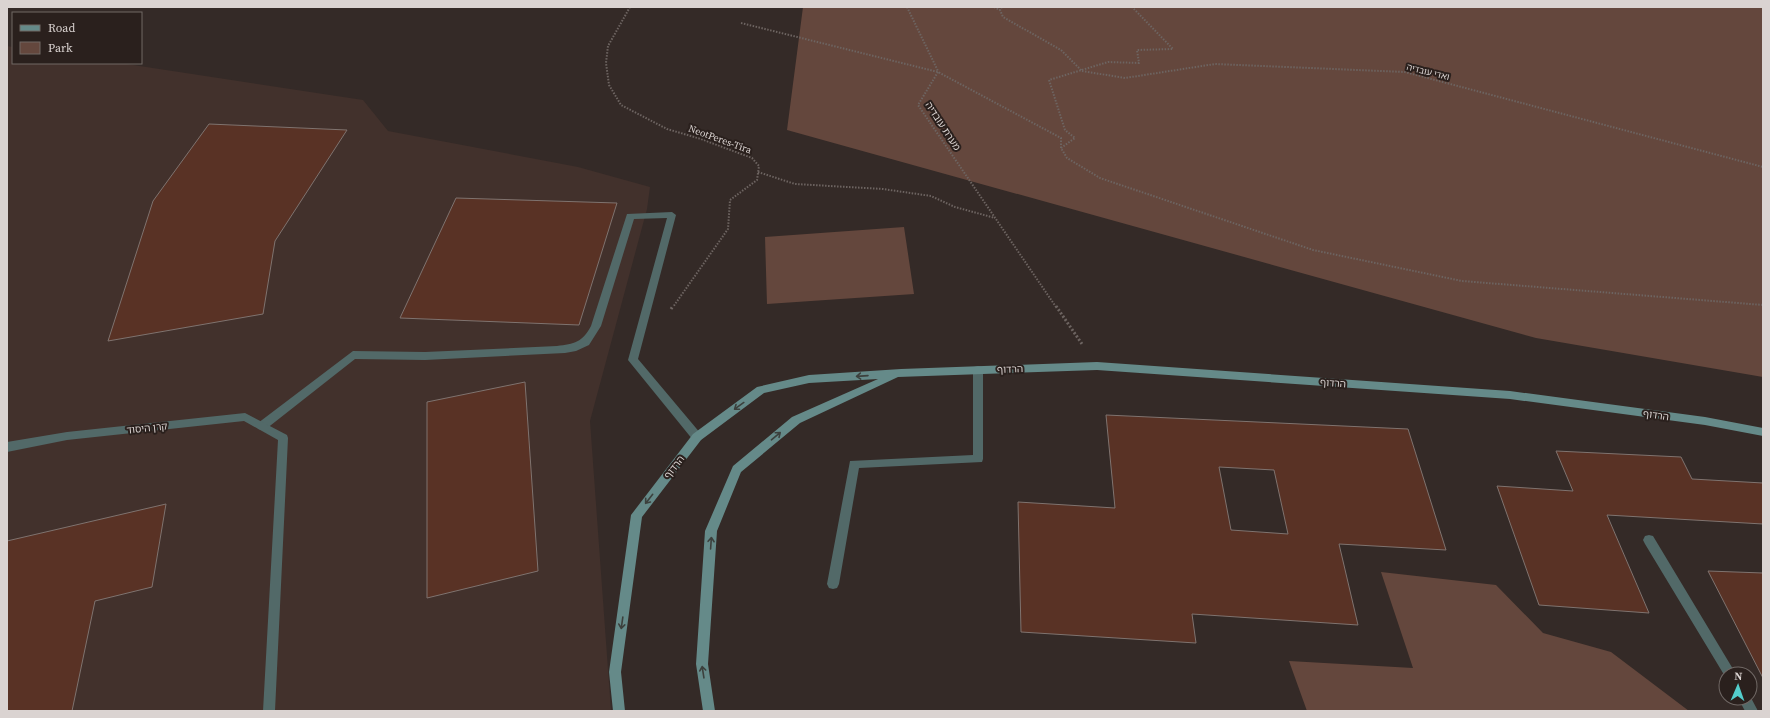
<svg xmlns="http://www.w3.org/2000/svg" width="1770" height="718" font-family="'Source Serif 4','Noto Sans Hebrew',serif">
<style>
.built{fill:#42312c}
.green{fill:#64473d}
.building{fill:#593225;stroke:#7f736f;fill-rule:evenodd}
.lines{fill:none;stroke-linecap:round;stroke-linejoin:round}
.path-far1{stroke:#6d6461;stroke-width:2;stroke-dasharray:1.5 1.5;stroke-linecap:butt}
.path{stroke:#6d6461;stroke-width:3;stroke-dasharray:2 2;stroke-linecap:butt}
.lane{fill:#526968;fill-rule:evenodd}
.street{fill:#526968;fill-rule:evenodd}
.secondary{fill:#658a89;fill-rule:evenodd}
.oneway{stroke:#3c403d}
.labels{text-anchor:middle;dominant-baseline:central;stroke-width:4;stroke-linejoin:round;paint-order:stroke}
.far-street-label{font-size:9px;fill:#dad3d1;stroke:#2a201d}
.street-label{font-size:10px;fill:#dad3d1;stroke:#2a201d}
</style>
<rect width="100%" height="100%" fill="#342a27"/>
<!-- built -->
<path class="built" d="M7,46l6,1v16h107l243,37 25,31 190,36 72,20 -3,22 -57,212 21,290h-604z"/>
<!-- green -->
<path class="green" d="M803,7h960v370l-227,-39 -749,-208z
M904,227l10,67 -147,10 -2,-67z
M1381,572l115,13 47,48 68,19 78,59h-382l-18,-50 124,7z"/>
<!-- building -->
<path class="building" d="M209,124l138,6 -72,111 -12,73 -155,27 45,-140z
M456,198l161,5 -38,122 -179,-7z
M525,382l13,189 -111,27v-196z
M1106,415l302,14 38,121 -107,-6 19,81 -166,-11 4,29 -175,-11 -3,-130 97,6zM1219,467l55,3 14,64 -57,-4z
M1556,451l125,6 11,22 71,4v41l-156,-9 42,98 -110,-8 -42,-119 76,5z
M166,504l-14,83 -57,14 -23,110h-65v-170z
M1708,571l55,2v105z"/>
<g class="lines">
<!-- path-far1 -->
<path class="path-far1" d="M630,7l-22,39 -2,17 3,22 12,20 46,24 34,10 51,19 7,8 -2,14 -27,20 -2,29 -55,78
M907,7l31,64
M994,7l6,3
M1002,7l-2,3 3,7 58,33 21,21
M741,23l197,49 123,66v10l6,10 33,20 213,72 149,31 301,24
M1082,71l43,7 90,-14 190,8 358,95
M938,72l-20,33 138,202
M1061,148l14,-10 -10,-8 -16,-50 59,-18 31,1 -2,-13 36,-1 -41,-42
M758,172l37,12 88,5 48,7 24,11 40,11"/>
<!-- path -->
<path class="path" d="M1056,306l26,38
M671,309l2,-3"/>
<!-- lane -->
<path class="lane" d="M672,212l4,3 -38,144 63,75 1,3 -1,3 -4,1 -4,-1 -65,-80 39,-142 -33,1 -33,107 -12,19 -13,6 -11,2 -140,7 -70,-1 -89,70 -4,1 -4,-1 -1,-3 1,-3 95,-72 72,1 132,-6c17,-2 26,-4 34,-20l36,-112z
M978,366l4,1 1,3v89l-1,3 -123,6 -20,116 -2,4 -4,1 -4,-1 -2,-4 23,-123 123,-6v-85l1,-3z"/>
<!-- street -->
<path class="street" d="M245,413l42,22 1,3 -13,273h-12l15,-271 -34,-19 -177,19 -60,12v-10l60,-10z
M1649,535l4,1 83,138h-10v4l-81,-134 -2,-4 2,-4z
M1750,696l8,15h-13l-7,-13h12z"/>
<!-- secondary -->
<path class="secondary" d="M1097,362l413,29 195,26 58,11v8l-58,-11 -195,-26 -413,-29 -199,7 -98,46 -59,49 -24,59 -9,133 7,47h-12l-7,-47 9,-133 28,-65 59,-49 86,-38 -69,4 -45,10 -63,47 -59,77 -21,155 4,39h-12l-4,-39 22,-157 62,-81 64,-47 52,-12 92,-6z"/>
</g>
<!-- one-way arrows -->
<defs><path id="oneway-shaft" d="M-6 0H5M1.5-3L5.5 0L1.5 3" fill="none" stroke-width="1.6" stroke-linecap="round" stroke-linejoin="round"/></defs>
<g class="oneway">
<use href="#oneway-shaft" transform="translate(862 376) rotate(176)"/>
<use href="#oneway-shaft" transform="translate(739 406) rotate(144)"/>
<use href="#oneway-shaft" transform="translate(776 436) rotate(-40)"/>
<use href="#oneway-shaft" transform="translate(649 499) rotate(128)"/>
<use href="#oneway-shaft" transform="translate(711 543) rotate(-86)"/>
<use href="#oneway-shaft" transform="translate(622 623) rotate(98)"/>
<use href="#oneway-shaft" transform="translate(703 672) rotate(-99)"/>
</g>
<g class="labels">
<!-- far-street labels -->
<g class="far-street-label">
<text transform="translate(1428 72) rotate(14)">ואדי עובדיה</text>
</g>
<!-- street labels -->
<g class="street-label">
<text transform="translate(943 126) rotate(57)">מערת עובדיה</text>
<text transform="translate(720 139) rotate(20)">NeotPeres-Tira</text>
<text transform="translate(1010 369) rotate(-2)">הרדוף</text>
<text transform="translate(1333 383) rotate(4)">הרדוף</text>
<text transform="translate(1656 415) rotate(8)">הרדוף</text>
<text transform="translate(147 428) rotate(-6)">קרן היסוד</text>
<text transform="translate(674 467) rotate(-52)">הרדוף</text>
</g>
</g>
<!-- border -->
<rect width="1770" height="718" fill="none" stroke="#dad3d1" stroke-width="16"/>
<!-- legend -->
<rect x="12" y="12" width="130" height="52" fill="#2a201d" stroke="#706865"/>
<rect x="20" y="25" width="20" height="6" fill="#658a89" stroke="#706865"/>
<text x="48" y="32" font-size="12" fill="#dad3d1">Road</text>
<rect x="20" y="42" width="20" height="12" fill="#64473d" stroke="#706865"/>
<text x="48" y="52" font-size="12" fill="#dad3d1">Park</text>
<!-- north arrow -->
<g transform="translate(1738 686) rotate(2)"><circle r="19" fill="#2a201d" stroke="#706865"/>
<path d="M0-3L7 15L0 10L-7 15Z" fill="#53cdcb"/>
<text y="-6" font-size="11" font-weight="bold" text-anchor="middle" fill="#dad3d1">N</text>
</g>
</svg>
